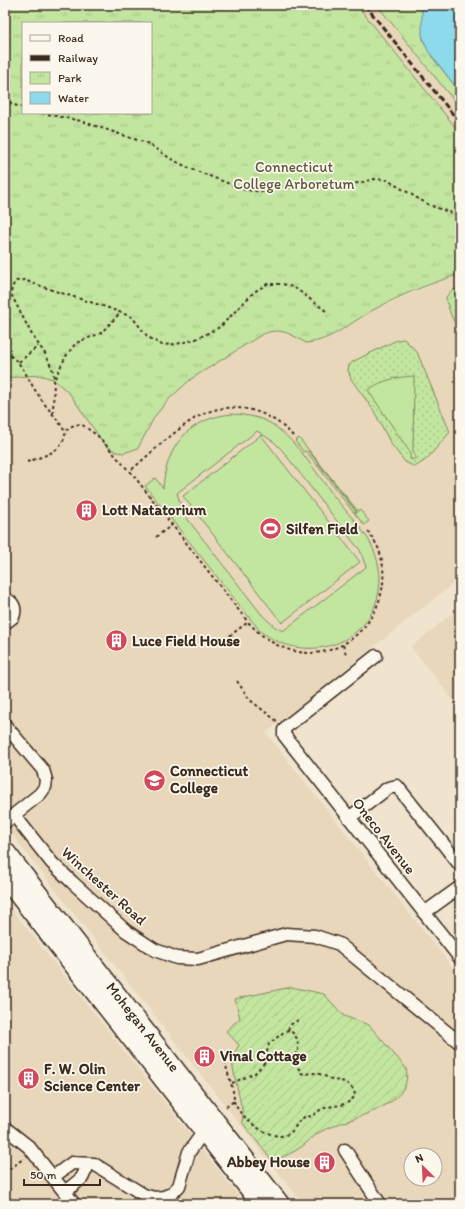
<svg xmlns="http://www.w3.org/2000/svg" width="465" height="1209" font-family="Itim,sans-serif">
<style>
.built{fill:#e8d7ba;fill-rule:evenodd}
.grass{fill:url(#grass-dots);stroke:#7e885e}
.park{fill:url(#park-tufts);stroke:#7e885e;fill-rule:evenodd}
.garden{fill:url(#garden-furrows);stroke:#7e885e}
.pitch{fill:#c2e59f;stroke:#7e885e;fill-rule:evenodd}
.water{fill:#8cdaeb;stroke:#6c9499}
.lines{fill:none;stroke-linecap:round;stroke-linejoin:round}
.minor-casing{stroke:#3b2a1e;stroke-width:15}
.highway-casing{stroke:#3b2a1e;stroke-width:21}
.path{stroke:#3b2a1e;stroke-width:2;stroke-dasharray:3 3;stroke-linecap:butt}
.minor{stroke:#fbf7ec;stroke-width:12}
.highway{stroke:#fbf7ec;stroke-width:18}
.rail{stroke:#3b2a1e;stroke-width:3;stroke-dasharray:6 3;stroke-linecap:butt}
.labels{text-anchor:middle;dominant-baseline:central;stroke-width:3.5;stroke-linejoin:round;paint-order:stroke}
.park-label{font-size:15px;fill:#5d593e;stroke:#fbf7ec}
.poi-label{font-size:15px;font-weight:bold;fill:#3b2a1e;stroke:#fbf7ec;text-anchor:start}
.street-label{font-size:15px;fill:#3b2a1e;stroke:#fbf7ec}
</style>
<defs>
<pattern id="grass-dots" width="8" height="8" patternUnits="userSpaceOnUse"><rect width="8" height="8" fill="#c2e59f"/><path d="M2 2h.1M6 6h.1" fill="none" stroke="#a8c588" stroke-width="1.8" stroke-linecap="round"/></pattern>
<pattern id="park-tufts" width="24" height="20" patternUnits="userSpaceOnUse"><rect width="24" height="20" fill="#c2e59f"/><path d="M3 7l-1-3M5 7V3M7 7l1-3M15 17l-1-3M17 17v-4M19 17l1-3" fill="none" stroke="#a8c588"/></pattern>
<pattern id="garden-furrows" width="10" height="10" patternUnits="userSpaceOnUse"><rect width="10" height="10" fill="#c2e59f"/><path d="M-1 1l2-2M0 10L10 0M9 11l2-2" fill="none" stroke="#a8c588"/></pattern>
</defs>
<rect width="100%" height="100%" fill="#f0e4cf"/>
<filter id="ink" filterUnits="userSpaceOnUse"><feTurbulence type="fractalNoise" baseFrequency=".025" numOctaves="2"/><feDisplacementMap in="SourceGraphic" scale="8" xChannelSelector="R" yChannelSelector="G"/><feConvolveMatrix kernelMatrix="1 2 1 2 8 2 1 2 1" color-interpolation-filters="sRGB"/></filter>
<g filter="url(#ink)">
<!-- built -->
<path class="built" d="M357,5h20l45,55 38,48v25z
M460,274v304l-194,155 194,244v227h-157l-298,-378v-448l34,-3 14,4 17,15 30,44 48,-8 15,-26 28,-25 76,-47 6,-2 7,1 14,4 6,4 14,3 7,-2 19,-9 34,-21 71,-31zM411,1155h24v24h-24z
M460,607v102l-49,-62z
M5,901l141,178 99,125h-240z"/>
<!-- grass -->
<path class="grass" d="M460,288v44c-7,-11 -12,-22 -14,-35l6,-7z
M404,339l13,13 33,80 -23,27 -12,8 -10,-5 -14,-18 -17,-33 -23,-32 -3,-9 1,-5 5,-4 43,-21z"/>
<!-- park -->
<path class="park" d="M5,5h352l103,128v141c-29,9 -59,21 -85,35 -23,12 -43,32 -69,34 -16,-9 -26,-17 -45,-8l-70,44 -22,20 -14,17 -17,32 -14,5 -8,-1 -12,-8 -34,-50 -17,-15 -14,-4 -34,3zM23,23h128v90h-128z
M377,5h45l1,35 9,17 28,35v16z"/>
<!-- garden -->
<path class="garden" d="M291,987l33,7 20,22 25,9 37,43c9,41 -59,49 -84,63 -10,5 -17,15 -27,20 -7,4 -15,7 -23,10l-30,-39 1,-8 -12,-55 8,-14 -13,-14 14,-13 -5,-19z"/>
<!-- pitch -->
<path class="pitch" d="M414,376l-1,74 3,8 -5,2 -2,-9 -41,-61c14,-10 29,-13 46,-14z
M232,414c16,1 31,3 44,13 22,16 41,47 58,69 12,16 28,31 37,48 5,10 8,21 9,32 1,66 -71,93 -120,55l-115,-145 10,-8 8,10c3,-42 26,-70 69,-74zM257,431l17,11 7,7 73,94 6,7 6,17 -83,64 -8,-4 -13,-12 -73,-94 -6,-9 -6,-19z
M261,435l99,127 -78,61 -99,-127z
M299,438l59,73 2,-1 9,11 -5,4 -9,-11 2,-2 -49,-62 48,62 -2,1 -48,-62 -2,1 -9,-11z"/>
<!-- water -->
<path class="water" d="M422,5h38v87l-32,-41 -6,-16z"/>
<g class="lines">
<defs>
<path id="minor" d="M5,599c9,3 11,10 8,18l-8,6
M376,656l-89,70 -3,4v5l176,223
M5,725l38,45 3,10 -1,7 -5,7 -35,28
M14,815l38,48 20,19 54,49 29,19 22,8 21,1 88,-25 29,2 24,8 121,99
M349,818l39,-30 9,-2 63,79
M424,913l36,-26
M5,1128l24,19 45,57
M345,1150l35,54
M53,1177l19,-14 22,1 50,31 10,3 10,-1 7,-3 8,-8 10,-34 10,-14 11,-9
M65,1192l17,-14 6,-13"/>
<path id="highway" d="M5,851l275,353
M5,878l256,326"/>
</defs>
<!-- minor casing -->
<use href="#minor" class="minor-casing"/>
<!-- highway casing -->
<use href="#highway" class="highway-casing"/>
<!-- path -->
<path class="path" d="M5,98l7,6 11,4
M42,113l39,8 68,23 22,15 18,9 56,22 20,2 9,-4 85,-5 15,-4 13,1 42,25 31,11
M5,352c20,12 21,26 34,44 8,13 19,22 26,36
M19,362l19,-16
M55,378l11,-22 10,-13 25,-10 20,-21
M53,413l1,-35 -1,-7 -7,-16 -14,-20 -21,-41 1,-7 4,-6 8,-1 31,11 51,16 26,10 16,20 14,8 15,-1 19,-5 24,-12 34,-35 13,-8h16l12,4 31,23
M293,436c-21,-24 -54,-35 -85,-24 -23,8 -59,43 -78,59l118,151c12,13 25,23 42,28 58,17 107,-43 90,-97 -2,-8 -8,-15 -12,-22
M27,462c10,-4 24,-7 32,-15 10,-10 1,-21 22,-23l17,12 31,35
M156,537l16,-12
M220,643l28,-21
M343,645l3,9
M237,681l13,19 28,22
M288,1030l2,-5 8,-5
M232,1083l23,-10 13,-14 14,1 16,-7c0,-10 1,-18 -10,-23l-3,1 -16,13 -5,19
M234,1101c4,16 36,40 52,34 8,-2 10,-13 17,-17 3,-2 6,-1 9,-2 3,-2 6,-5 10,-7 12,-5 24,-1 33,-13l-1,-6 -8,-8 -12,-2 -17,-7 -12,1 -4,-1 -9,-17
M226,1107l8,-6c0,-15 -8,-28 -9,-43l5,-4
M5,1173l19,-15
M5,1202l1,2"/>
<!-- minor -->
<use href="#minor" class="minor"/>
<!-- highway -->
<use href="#highway" class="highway"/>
<!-- rail -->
<path class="rail" d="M365,5l95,118"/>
</g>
</g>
<!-- icons -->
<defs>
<symbol id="building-disc" viewBox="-11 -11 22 22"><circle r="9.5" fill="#d1495b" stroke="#fbf7ec"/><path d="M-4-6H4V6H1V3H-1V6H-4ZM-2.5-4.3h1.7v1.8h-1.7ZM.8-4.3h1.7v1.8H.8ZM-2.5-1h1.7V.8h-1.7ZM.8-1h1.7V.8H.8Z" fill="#fff"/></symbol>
<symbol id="stadium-disc" viewBox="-11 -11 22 22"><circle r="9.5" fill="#d1495b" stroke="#fbf7ec"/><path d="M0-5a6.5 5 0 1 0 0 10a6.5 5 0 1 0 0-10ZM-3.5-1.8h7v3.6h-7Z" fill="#fff"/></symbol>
<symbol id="university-disc" viewBox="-11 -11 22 22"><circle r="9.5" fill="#d1495b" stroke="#fbf7ec"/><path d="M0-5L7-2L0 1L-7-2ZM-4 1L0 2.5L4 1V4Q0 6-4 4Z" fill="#fff"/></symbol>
</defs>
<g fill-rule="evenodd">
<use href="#building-disc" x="74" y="498" width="25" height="25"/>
<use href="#stadium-disc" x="258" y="516" width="25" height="25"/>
<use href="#building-disc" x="104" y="628" width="25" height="25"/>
<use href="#university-disc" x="142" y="768" width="25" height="25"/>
<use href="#building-disc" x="192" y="1044" width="25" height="25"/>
<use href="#building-disc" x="16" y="1066" width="25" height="25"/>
<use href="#building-disc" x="312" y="1150" width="25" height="25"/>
</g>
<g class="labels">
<!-- park labels -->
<g class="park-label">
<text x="294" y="167">Connecticut<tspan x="294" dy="17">College Arboretum</tspan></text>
</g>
<!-- poi labels -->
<g class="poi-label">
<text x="102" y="510">Lott Natatorium</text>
<text x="286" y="529">Silfen Field</text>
<text x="132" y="641">Luce Field House</text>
<text x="170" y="771">Connecticut<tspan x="170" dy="17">College</tspan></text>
<text x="220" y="1056">Vinal Cottage</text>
<text x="44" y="1069">F. W. Olin<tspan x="44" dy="17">Science Center</tspan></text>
<text x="310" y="1162" text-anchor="end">Abbey House</text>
</g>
<!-- street labels -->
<g class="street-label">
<text transform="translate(384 836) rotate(52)">Oneco Avenue</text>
<text transform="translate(104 886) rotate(42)">Winchester Road</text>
<text transform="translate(143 1027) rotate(52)">Mohegan Avenue</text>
</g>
</g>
<!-- margin -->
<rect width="465" height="1209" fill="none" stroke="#fbf7ec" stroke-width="20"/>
<rect x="10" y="10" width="445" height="1189" fill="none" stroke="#3b2a1e" stroke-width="1.5" filter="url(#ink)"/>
<!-- legend -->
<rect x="22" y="22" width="130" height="92" fill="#fbf7ec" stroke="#aea59a"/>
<rect x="30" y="35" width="20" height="6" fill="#fbf7ec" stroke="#aea59a"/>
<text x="58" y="42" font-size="12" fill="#3b2a1e">Road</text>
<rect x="30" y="55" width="20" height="6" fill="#3b2a1e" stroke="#aea59a"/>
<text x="58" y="62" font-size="12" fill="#3b2a1e">Railway</text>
<rect x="30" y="72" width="20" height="12" fill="url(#park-tufts)" stroke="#aea59a"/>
<text x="58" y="82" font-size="12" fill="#3b2a1e">Park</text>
<rect x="30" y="92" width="20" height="12" fill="#8cdaeb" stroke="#aea59a"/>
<text x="58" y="102" font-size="12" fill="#3b2a1e">Water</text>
<!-- north arrow -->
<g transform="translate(423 1167) rotate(336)"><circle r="19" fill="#fbf7ec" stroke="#aea59a"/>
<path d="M0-3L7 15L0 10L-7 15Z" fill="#d1495b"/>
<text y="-6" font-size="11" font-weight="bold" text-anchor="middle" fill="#3b2a1e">N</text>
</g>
<!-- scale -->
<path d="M24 1179v6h76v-6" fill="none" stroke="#3b2a1e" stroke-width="2"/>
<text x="30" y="1179" font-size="12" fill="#3b2a1e" stroke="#fbf7ec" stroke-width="3" paint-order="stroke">50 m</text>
</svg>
